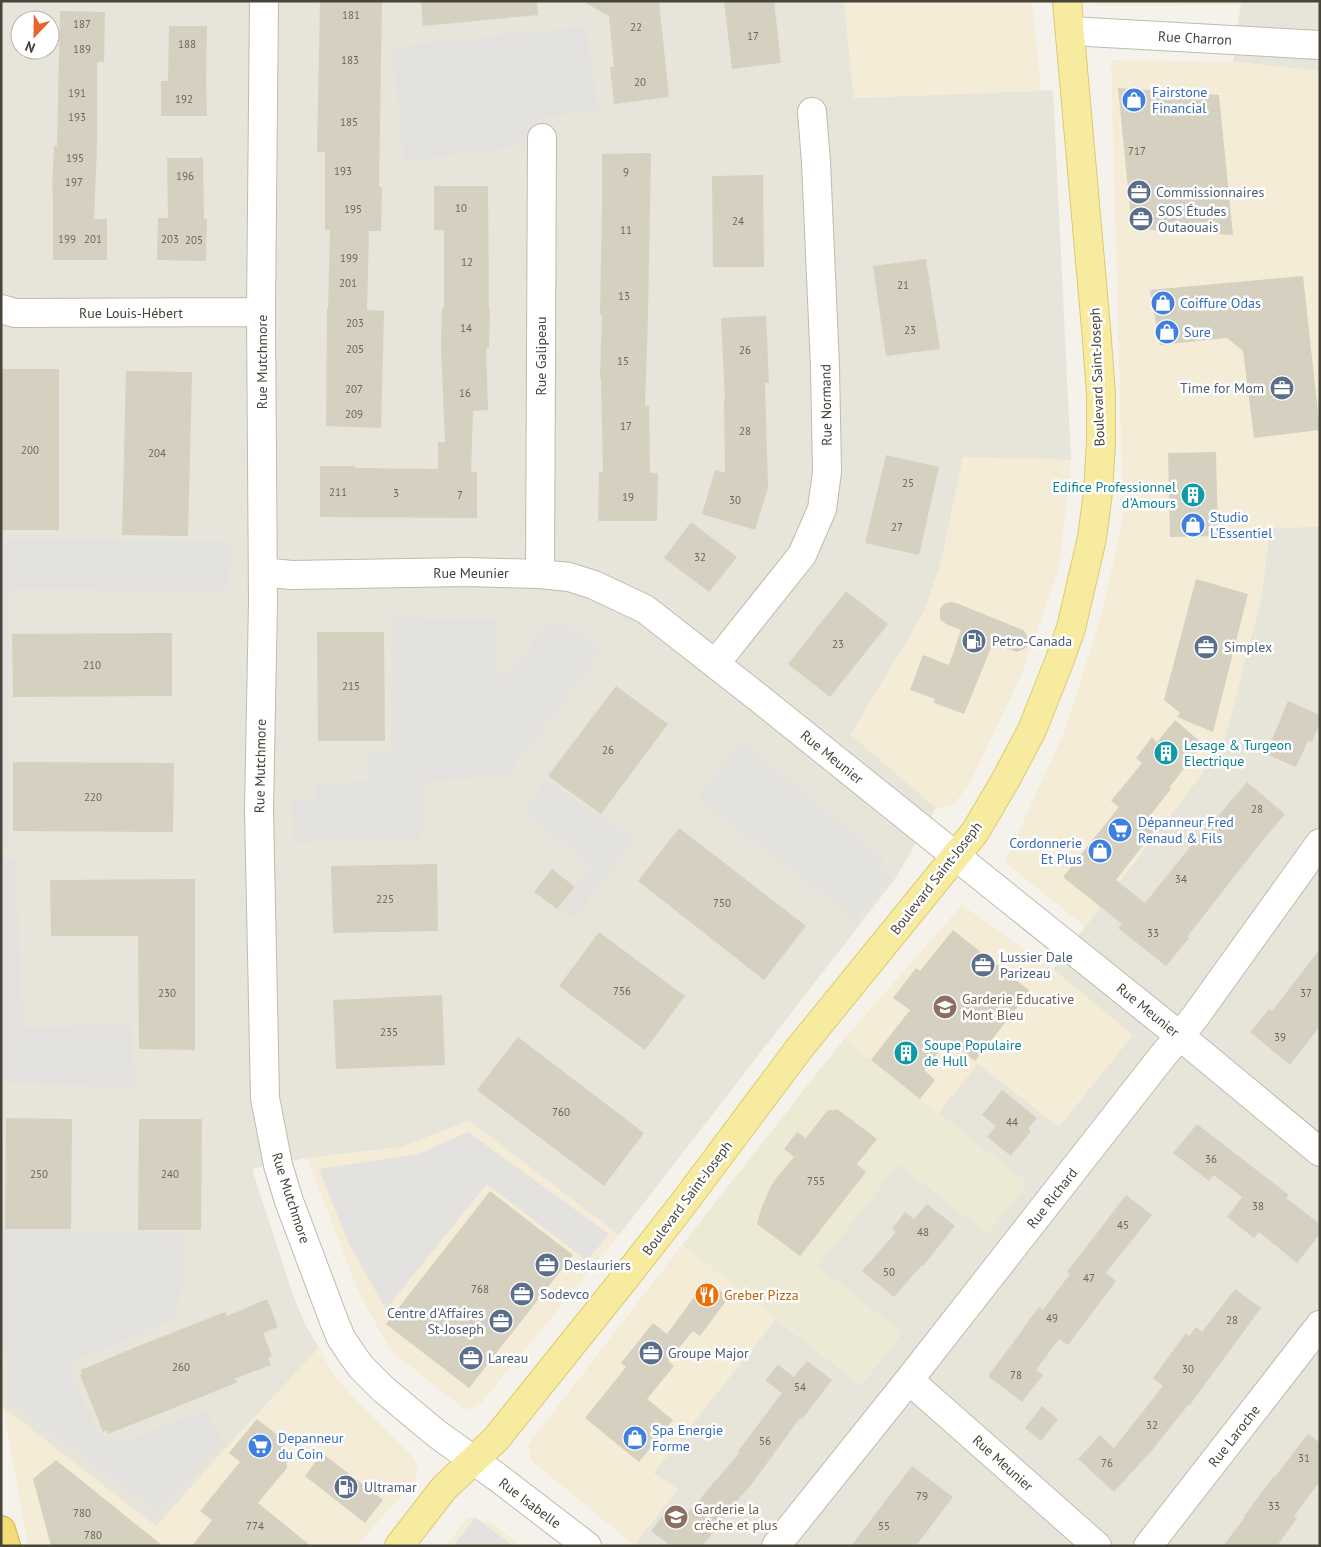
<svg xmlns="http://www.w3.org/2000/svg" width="1321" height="1547" font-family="'PT Sans',sans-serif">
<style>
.residential{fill:#e7e5d9;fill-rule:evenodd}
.commercial{fill:#f4ecd7}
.education{fill:#ece9d5}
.parking{fill:#e3e2de}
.building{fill:#d5d0c0}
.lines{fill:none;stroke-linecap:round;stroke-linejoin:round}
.minor-casing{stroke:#bfbbad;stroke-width:30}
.major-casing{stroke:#dbcb71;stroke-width:30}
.highway-casing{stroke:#d2b346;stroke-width:30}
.minor{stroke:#fff;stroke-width:28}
.major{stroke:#f7eba0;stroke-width:28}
.highway{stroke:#f3db76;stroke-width:28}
.labels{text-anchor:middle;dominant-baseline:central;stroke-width:5;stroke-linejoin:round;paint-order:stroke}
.number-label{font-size:11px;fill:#6a675b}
.street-label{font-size:14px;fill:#474439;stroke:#fff}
.shop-label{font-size:14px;fill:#366cbe;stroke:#fff;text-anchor:start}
.service-label{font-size:14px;fill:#4e5e75;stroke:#fff;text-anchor:start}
.culture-label{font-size:14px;fill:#0d838f;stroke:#fff;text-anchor:start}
.education-label{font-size:14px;fill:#785e54;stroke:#fff;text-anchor:start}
.food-label{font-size:14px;fill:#c56008;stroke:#fff;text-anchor:start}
</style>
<rect width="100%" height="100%" fill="#f4f2ea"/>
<!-- residential -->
<path class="residential" d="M1,1h843l10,97 199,-8 18,370 -108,-2 -23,109 -17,47 -72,120 85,74 -41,71 -276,356 -150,-114 -67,26 -95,11 -55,11 42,129 11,26 14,24 -95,102 -68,77 -153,-120 -2,-12zM20,20h30v30h-30z
M1241,1h79v70l-87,-9z
M1270,527h50v1019h-685l-1,-1 44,-56 -25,-16 123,-154 85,66 41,-52 -85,-67 81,-102 90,69 39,-50 -89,-70 40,-50 154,-27 -79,-67 170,-223 38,-147z"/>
<!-- commercial -->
<path class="commercial" d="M844,1h188l9,90 -187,7z
M1095,1h146v4l-146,1z
M1111,60l122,2 87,9v456l-50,1 -9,71 -38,147 -138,181 -80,-65 60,-132 39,-123 19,-92z
M963,457l108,3 -12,108 -37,106 -53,111 -17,21 -16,2 -85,-73 72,-121 17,-47z
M962,905l91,64 80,66 -74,92 -81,-63 -40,49 -94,-74z
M469,1121l150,114 -138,168 -16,7 -74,-59 -32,-58 -52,-135 95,-11z
M682,1245l94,74 -123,154 25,16 -44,56 -103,-85 -3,-15z
M319,1348l12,23 19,23 61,61 7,13 -3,13 -59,65h-328l-25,-139 153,120 68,-77z
M468,1517l23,6 30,23h-75z"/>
<!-- education -->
<path class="education" d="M844,1039l184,144 -40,51 -90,-70 -80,102 84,67 -41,52 -179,-140z"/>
<!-- parking -->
<path class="parking" d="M586,26l12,84 -61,9 -13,26 -120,17 -13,-115z
M1,539l230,2 -2,49 -220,-1 -1,259 -7,1z
M392,618l106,2 -2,53 11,3 37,-49 19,-5 40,28 -97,127 -80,4 -5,59 -127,3 -3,-44h24l-1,-17 55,-1 -1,-29h23z
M741,741l143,118 -5,10 10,10 -32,41 -160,-121z
M545,780l91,59 -62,79 -14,-10 32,-42 -69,-55z
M1,858l15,1 7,169 109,-3 3,62 -134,-4z
M468,1132l141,102 -22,27 -100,-77 -101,125 -37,-65 -30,-75 100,-15z
M1,1227l184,7 -2,51 -10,35 -106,44 33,72 25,5 81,-31 17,31 -64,71 -149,-109 -9,-89z
M475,1517l38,29h-59z"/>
<!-- building -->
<path class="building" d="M320,1h62l-3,186h3l-1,44h-12l-2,79 17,1 -3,117 -55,-2 1,-117h1l2,-79h-5v-78h-8z
M421,1h116l1,14 -115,11z
M582,1h77l10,96 -55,7 -4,-37h4l-5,-51z
M724,1h50l7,62 -49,6z
M60,11l45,1 -1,50h-7v85l-3,72h13v41h-54v-67h-1l2,-48 3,1z
M169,26h38l-1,55 1,35h-46v-35h7z
M1118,88l101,7 14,140 -101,-6z
M651,153l-3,163 -3,90h4l1,67h8l-1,48h-59l1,-49h4l-2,-94h-1l2,-63h-2l2,-107v-54z
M167,158h36l1,61h3l-1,42 -49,-1 1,-42h10z
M763,175l1,92h-51l-1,-91z
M434,186h54l1,123h1l-1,39h-3l2,62 -15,1 -2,61h6v46l-157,-1v-51h35v2l83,1v-27h7l-4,-96 1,-38h2v-78h-10z
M926,259l14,90 -54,7 -13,-90z
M1303,276l17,154 -66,8 -11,-87 -16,-13 -67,7 -10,-55z
M766,316l3,67h-4l3,105 -13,42 -53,-16 13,-44 10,3 -1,-73h1l-4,-82z
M1,369h58v161h-58z
M126,371l66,1 -4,164 -66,-1z
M1216,452l2,84 -48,1 -2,-84z
M886,455l53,12 -20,88 -54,-12z
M691,522l46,35 -28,35 -45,-34z
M1196,579l52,15 -35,138 -36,-15 3,-4 -16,-13z
M846,591l42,33 -58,73 -42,-33z
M950,602l6,1 67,27 2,2 3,7 -2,9 -9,4 -24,-9 -29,71 -30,-11 1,-4 -25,-9 13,-35 26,10 12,-35 -15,-6 -6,-5v-10l4,-5z
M317,632h67l1,109h-67z
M172,633v63l-159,1 -1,-63z
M616,686l52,38 -67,90 -53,-38z
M1288,701l32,14v8l-8,19 -4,-1 -12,26 -30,-13z
M1175,720l28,24 -34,44 2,1 -23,29 10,8 -42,54 29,23 65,-81 2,1 35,-41 38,32 -26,31 -72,92 2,1 -23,28 -48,-38 4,-4 -59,-47 56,-70 -8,-6 31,-38 -6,-5 16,-21 5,5z
M13,762l161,1 -1,69 -160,-1z
M679,828l127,98 -42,54 -126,-99z
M437,864l1,67 -105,2 -2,-67z
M552,869l23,18 -18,22 -23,-17z
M195,879v171l-56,-1 -1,-113h-87l-1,-56z
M953,930l77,61 -55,70 -27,-21 -24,30 11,10 -15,19 -49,-39 39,-50 -17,-12 23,-30 4,3z
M599,932l86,64 -40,54 -86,-64z
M1320,949v77l-30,39 -40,-33 19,-23 3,2z
M442,995l3,70 -109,4 -3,-69z
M518,1037l126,96 -40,53 -127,-96z
M1002,1090l35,28 -9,10 3,3 -20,25 -24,-19 9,-11 -14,-11z
M837,1109l40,30 -20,25 9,8 -66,84 -43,-32 4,-15 10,-23 6,-9 17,-20 -10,-8 13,-17 9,6 21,-27z
M6,1118l66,1 -1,110h-66z
M139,1119h63l-1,111h-63z
M1197,1124l92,71 -3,3 34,26v10l-23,29 -38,-31 -5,6 -27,-21 15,-20 -28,-22 -5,6 -36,-28z
M490,1191l83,64 -104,133 -83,-64z
M1126,1195l26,20 -46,58 10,8 -48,64 -9,-6 -23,31 7,5 -21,27 -34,-26 36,-48h-1l16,-21 4,3 27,-36 -3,-2z
M927,1204l28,22 -32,40 -1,-1 -28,32 -32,-26 34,-39 -4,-3 13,-17 9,7z
M706,1281l23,16 -29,39 -7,-5 -25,30 6,5 -27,33 26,21 -34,42 -54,-44 41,-51 -5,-4 32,-40 14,11z
M1235,1289l26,19 -72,98 -1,-1 -35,44 -39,43 -36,-33 22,-24 14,13 49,-62 -10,-8 33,-45 3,3 7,-9 6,5z
M267,1299l11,28 -15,6 9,23 -4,2 3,7 -37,14 4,3 -57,23 -73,29 -2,-4 -3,2 -23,-57 2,-1 -1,-4 55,-23 89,-35 2,4z
M807,1361l25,19 -30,39 -2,-1 -49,67 -41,47 2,2 -10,12h-31l-20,-15 22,-28 14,11 53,-62 -2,-1 44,-58 -17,-13 13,-15 16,12z
M1042,1406l16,13 -17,22 -16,-13z
M257,1419l27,21 3,28 -29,35 53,43h-119l20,-26 -12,-9 40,-49 -11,-9z
M1308,1434l12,9v38l-26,35 3,2 -20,28h-54l22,-29 -1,-1 29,-39 1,1z
M322,1453l61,47 -18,23 -60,-47z
M56,1460l107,86h-112l-18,-67z
M912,1466l41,31 -37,49h-65z"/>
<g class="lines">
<defs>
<path id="minor" d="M264,1l-3,311 2,290 -4,208 6,288 13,67 11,36 45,120 7,17 12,18 8,11 22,22 54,45 60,43 90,69
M1070,31l250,14
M1,309l14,4 246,-1
M263,572l28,3 176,-3 73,2 29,3 25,8 51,24 115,90 420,337 140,116
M540,574l2,-436
M715,664l87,-109 20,-46 5,-37 -2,-105 -9,-205 -4,-50
M909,1380l188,166
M776,1546l133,-166 252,-322 34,-41 125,-174
M1148,1546l172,-221"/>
<path id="major" d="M399,1546l45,-58 52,-49 129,-161 58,-74 115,-154 177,-218 30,-51 27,-51 27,-68 12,-34 21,-90 6,-46 3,-50v-47l-4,-55 -30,-339"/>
<path id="highway" d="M1,1530l5,16"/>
</defs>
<!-- minor casing -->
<use href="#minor" class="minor-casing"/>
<!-- major casing -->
<use href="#major" class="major-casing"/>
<!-- highway casing -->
<use href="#highway" class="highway-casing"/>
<!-- minor -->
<use href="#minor" class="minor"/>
<!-- major -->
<use href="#major" class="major"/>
<!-- highway -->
<use href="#highway" class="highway"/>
</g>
<!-- icons -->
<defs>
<symbol id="shop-disc" viewBox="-11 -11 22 22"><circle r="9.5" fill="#3f7fe0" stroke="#fff"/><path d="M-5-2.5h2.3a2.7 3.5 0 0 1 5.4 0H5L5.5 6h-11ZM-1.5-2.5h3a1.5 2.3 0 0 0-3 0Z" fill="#fff"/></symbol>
<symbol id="office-disc" viewBox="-11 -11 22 22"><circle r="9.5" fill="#5c6f8a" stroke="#fff"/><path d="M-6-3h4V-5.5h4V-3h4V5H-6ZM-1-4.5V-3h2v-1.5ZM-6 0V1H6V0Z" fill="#fff"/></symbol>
<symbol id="building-disc" viewBox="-11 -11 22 22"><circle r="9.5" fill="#0f9aa8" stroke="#fff"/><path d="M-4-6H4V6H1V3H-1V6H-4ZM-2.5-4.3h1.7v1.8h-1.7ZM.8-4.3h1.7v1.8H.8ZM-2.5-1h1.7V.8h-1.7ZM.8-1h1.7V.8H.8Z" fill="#fff"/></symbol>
<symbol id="fuel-disc" viewBox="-11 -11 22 22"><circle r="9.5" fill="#5c6f8a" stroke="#fff"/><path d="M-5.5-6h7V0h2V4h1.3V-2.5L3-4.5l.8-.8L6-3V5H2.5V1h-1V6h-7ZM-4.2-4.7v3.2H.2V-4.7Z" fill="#fff"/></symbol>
<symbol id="supermarket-disc" viewBox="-11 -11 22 22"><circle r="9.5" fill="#3f7fe0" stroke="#fff"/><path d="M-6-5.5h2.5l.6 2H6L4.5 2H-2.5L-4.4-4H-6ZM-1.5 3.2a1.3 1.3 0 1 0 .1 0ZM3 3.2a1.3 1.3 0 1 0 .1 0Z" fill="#fff"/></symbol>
<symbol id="school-disc" viewBox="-11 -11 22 22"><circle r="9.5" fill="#8d6e63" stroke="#fff"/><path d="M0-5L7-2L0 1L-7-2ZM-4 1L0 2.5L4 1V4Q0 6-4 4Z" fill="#fff"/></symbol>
<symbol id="restaurant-disc" viewBox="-11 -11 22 22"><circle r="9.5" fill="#e8710a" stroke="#fff"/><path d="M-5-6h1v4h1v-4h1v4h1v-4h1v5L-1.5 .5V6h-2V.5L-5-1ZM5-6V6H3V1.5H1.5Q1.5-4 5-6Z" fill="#fff"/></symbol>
</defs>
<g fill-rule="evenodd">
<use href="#shop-disc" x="1120" y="86" width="28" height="28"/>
<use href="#office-disc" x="1125" y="178" width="28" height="28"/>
<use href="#office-disc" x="1127" y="205" width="28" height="28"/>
<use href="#shop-disc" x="1149" y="289" width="28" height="28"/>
<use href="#shop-disc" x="1153" y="318" width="28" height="28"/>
<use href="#office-disc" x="1268" y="374" width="28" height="28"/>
<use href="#building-disc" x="1179" y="481" width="28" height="28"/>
<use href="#shop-disc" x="1179" y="511" width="28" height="28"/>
<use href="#fuel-disc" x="960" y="627" width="28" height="28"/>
<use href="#office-disc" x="1192" y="633" width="28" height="28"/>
<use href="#building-disc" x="1152" y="739" width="28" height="28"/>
<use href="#supermarket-disc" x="1106" y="816" width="28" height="28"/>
<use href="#shop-disc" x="1086" y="837" width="28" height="28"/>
<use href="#office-disc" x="969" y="951" width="28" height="28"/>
<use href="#school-disc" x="931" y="993" width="28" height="28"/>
<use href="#building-disc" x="892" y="1039" width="28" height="28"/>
<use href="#office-disc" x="533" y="1251" width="28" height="28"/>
<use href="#office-disc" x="508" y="1280" width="28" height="28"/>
<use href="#restaurant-disc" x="693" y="1281" width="28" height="28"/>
<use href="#office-disc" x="487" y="1307" width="28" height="28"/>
<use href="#office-disc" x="637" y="1339" width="28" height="28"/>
<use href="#office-disc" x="457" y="1344" width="28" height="28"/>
<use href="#shop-disc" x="621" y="1424" width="28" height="28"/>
<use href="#supermarket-disc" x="246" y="1432" width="28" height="28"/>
<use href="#fuel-disc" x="332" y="1473" width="28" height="28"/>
<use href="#school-disc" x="662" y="1503" width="28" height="28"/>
</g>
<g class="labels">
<!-- number labels -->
<g class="number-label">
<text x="351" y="15">181</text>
<text x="82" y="24">187</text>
<text x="636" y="27">22</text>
<text x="753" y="36">17</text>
<text x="187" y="44">188</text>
<text x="82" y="49">189</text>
<text x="350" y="60">183</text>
<text x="640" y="82">20</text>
<text x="77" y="93">191</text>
<text x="184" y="99">192</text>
<text x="77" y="117">193</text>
<text x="349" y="122">185</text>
<text x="1137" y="151">717</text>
<text x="75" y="158">195</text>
<text x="343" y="171">193</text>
<text x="626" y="172">9</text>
<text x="185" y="176">196</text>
<text x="74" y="182">197</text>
<text x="461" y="208">10</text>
<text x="353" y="209">195</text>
<text x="738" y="221">24</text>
<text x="626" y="230">11</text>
<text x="67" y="239">199</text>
<text x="93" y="239">201</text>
<text x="170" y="239">203</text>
<text x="194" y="240">205</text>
<text x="349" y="258">199</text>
<text x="467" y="262">12</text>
<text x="348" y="283">201</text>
<text x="903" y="285">21</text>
<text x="624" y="296">13</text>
<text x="355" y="323">203</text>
<text x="466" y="328">14</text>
<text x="910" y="330">23</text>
<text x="355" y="349">205</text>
<text x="745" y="350">26</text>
<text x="623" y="361">15</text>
<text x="354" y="389">207</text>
<text x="465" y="393">16</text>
<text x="354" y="414">209</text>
<text x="626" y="426">17</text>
<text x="745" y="431">28</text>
<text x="30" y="450">200</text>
<text x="157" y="453">204</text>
<text x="908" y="483">25</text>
<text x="338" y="492">211</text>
<text x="396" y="493">3</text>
<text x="460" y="495">7</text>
<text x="628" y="497">19</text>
<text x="735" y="500">30</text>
<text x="897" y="527">27</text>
<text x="700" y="557">32</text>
<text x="838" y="644">23</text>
<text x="92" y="665">210</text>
<text x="351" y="686">215</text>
<text x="608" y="750">26</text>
<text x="93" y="797">220</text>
<text x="1257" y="809">28</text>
<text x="1181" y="879">34</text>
<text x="385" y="899">225</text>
<text x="722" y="903">750</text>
<text x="1153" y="933">33</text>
<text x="622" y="991">756</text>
<text x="167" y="993">230</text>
<text x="1306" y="993">37</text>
<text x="389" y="1032">235</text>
<text x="1280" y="1037">39</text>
<text x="561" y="1112">760</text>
<text x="1012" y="1122">44</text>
<text x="1211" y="1159">36</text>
<text x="39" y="1174">250</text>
<text x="170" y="1174">240</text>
<text x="816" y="1181">755</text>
<text x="1258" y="1206">38</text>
<text x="1123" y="1225">45</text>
<text x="923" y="1232">48</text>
<text x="889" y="1272">50</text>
<text x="1089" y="1278">47</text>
<text x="480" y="1289">768</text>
<text x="1052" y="1318">49</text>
<text x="1232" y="1320">28</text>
<text x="181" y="1367">260</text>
<text x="1188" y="1369">30</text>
<text x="1016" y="1375">78</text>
<text x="800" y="1387">54</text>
<text x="1152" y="1425">32</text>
<text x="765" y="1441">56</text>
<text x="1304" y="1458">31</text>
<text x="1107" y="1463">76</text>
<text x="922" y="1496">79</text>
<text x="1274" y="1506">33</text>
<text x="82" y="1513">780</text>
<text x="255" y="1526">774</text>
<text x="884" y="1526">55</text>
<text x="93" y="1535">780</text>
</g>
<!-- street labels -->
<g class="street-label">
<text transform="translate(1195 38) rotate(3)">Rue Charron</text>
<text x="131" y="313">Rue Louis-Hébert</text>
<text transform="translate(541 356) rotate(-90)">Rue Galipeau</text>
<text transform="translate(262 362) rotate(-90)">Rue Mutchmore</text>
<text transform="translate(1097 377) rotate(-92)">Boulevard Saint-Joseph</text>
<text transform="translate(826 405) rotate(-91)">Rue Normand</text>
<text x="471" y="573">Rue Meunier</text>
<text transform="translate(832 757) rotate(39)">Rue Meunier</text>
<text transform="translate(260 766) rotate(-89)">Rue Mutchmore</text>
<text transform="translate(936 878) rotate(-52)">Boulevard Saint-Joseph</text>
<text transform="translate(1148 1010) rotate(39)">Rue Meunier</text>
<text transform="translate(291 1198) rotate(72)">Rue Mutchmore</text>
<text transform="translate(687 1198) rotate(-53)">Boulevard Saint-Joseph</text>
<text transform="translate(1052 1198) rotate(-52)">Rue Richard</text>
<text transform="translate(1234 1436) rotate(-52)">Rue Laroche</text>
<text transform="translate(1003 1463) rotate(42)">Rue Meunier</text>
<text transform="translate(530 1503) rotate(37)">Rue Isabelle</text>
</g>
<!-- shop labels -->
<g class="shop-label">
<text x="1152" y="92">Fairstone<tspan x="1152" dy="16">Financial</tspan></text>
<text x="1180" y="303">Coiffure Odas</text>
<text x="1184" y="332">Sure</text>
<text x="1210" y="517">Studio<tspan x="1210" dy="16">L'Essentiel</tspan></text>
<text x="1138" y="822">Dépanneur Fred<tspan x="1138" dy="16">Renaud &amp; Fils</tspan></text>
<text x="1082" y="843" text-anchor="end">Cordonnerie<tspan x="1082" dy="16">Et Plus</tspan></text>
<text x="652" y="1430">Spa Energie<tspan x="652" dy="16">Forme</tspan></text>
<text x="278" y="1438">Depanneur<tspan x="278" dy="16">du Coin</tspan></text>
</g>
<!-- service labels -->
<g class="service-label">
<text x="1156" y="192">Commissionnaires</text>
<text x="1158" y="211">SOS Études<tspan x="1158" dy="16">Outaouais</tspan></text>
<text x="1264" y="388" text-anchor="end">Time for Mom</text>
<text x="992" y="641">Petro-Canada</text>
<text x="1224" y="647">Simplex</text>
<text x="1000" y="957">Lussier Dale<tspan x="1000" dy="16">Parizeau</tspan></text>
<text x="564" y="1265">Deslauriers</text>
<text x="540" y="1294">Sodevco</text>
<text x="484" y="1313" text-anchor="end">Centre d'Affaires<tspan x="484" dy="16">St-Joseph</tspan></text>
<text x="668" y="1353">Groupe Major</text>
<text x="488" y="1358">Lareau</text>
<text x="364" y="1487">Ultramar</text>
</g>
<!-- culture labels -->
<g class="culture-label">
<text x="1176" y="487" text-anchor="end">Edifice Professionnel<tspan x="1176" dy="16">d'Amours</tspan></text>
<text x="1184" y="745">Lesage &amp; Turgeon<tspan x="1184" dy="16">Electrique</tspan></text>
<text x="924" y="1045">Soupe Populaire<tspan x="924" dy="16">de Hull</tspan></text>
</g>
<!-- education labels -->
<g class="education-label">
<text x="962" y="999">Garderie Educative<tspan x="962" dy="16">Mont Bleu</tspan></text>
<text x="694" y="1509">Garderie la<tspan x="694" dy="16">crèche et plus</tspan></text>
</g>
<!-- food labels -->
<g class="food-label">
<text x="724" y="1295">Greber Pizza</text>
</g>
</g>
<!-- border -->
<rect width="1321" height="1547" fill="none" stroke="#474439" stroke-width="5"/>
<!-- north arrow -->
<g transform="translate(35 35) rotate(202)"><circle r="24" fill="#ffffff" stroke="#b5b4b0"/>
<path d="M0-4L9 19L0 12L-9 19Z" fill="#ea632b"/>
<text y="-8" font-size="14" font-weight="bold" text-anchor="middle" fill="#474439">N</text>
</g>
</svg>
